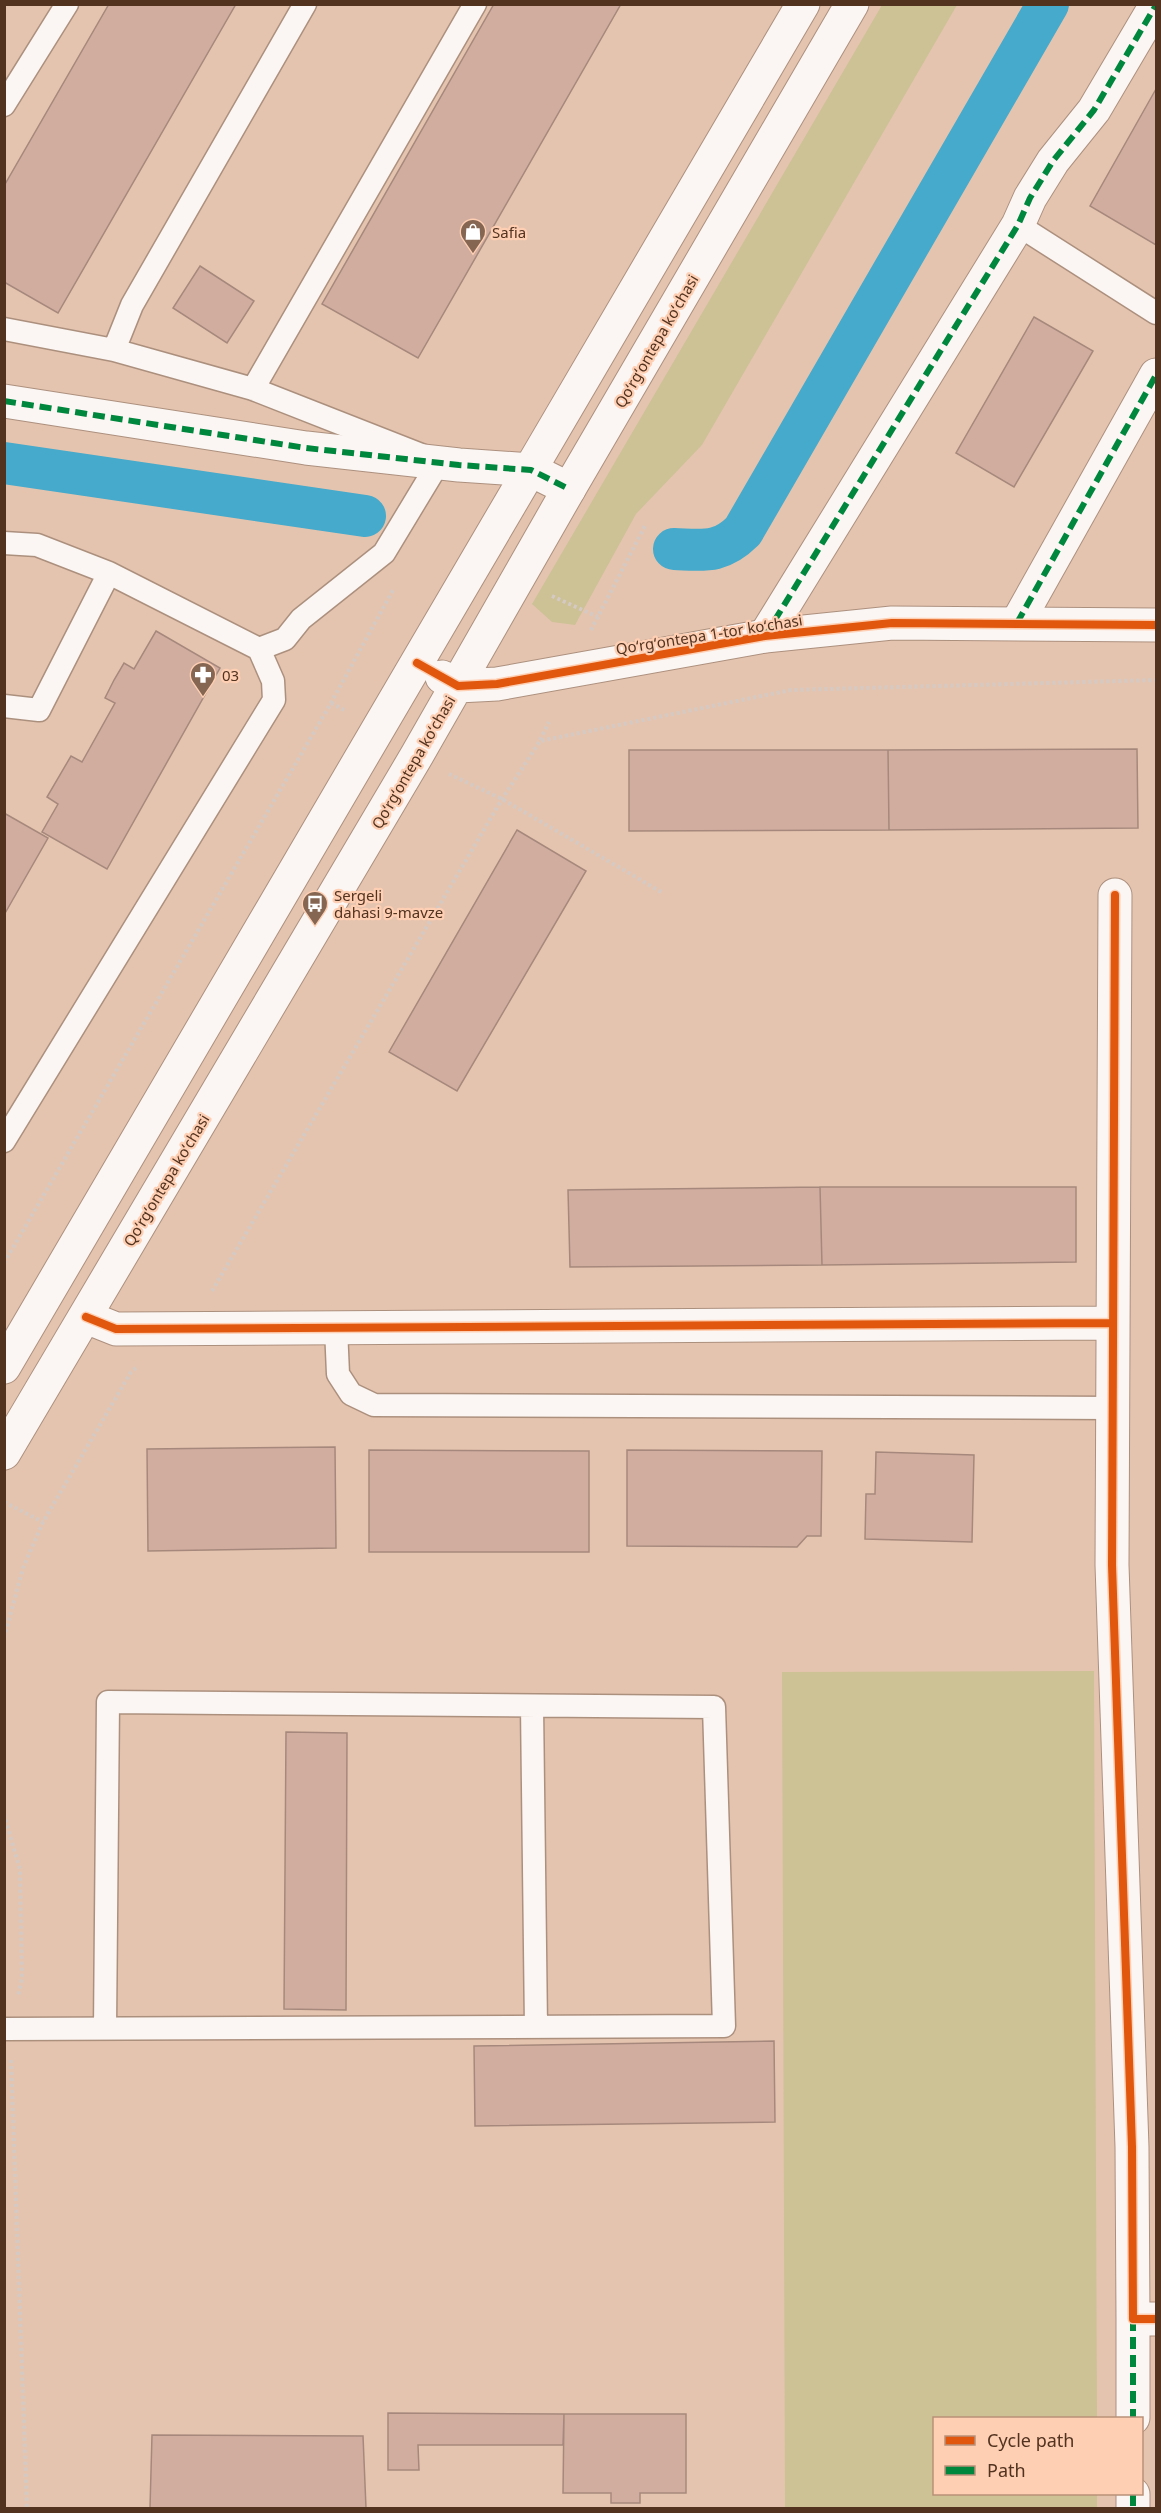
<svg xmlns="http://www.w3.org/2000/svg" width="1161" height="2513" font-family="'Noto Sans',sans-serif">
<style>
.green{fill:#cdc196}
.lines{fill:none;stroke-linecap:round;stroke-linejoin:round}
.canal{stroke:#45aacb;stroke-width:42}
.building{fill:#d1ada0;stroke:#a6897c;stroke-width:1.5}
.lane-casing{stroke:#ac907e;stroke-width:25}
.street-casing{stroke:#ac907e;stroke-width:35}
.secondary-casing{stroke:#ac907e;stroke-width:35}
.path{stroke:#d4cac3;stroke-width:4;stroke-dasharray:3 3;stroke-linecap:butt}
.lane{stroke:#fbf6f3;stroke-width:22}
.street{stroke:#fbf6f3;stroke-width:33}
.secondary{stroke:#fbf6f3;stroke-width:33}
.quiet{stroke:#00873e;stroke-width:6;stroke-dasharray:12 6;stroke-linecap:butt}
.cycleway-casing{stroke:#fecfb3;stroke-width:11}
.cycleway{stroke:#e0570d;stroke-width:8}
.labels{text-anchor:middle;dominant-baseline:central;stroke-width:4.5;stroke-linejoin:round;paint-order:stroke}
.poi-label{font-size:15px;fill:#523320;stroke:#fecfb3;text-anchor:start}
.street-label{font-size:15px;fill:#523320;stroke:#fecfb3}
</style>
<rect width="100%" height="100%" fill="#e5c4af"/>
<!-- green -->
<path class="green" d="M882,5h75l-255,440 -66,69 -61,111 -23,-3 -20,-18z
M1094,1671l3,747h-163v76h163v14h-312l-3,-836z"/>
<g class="lines">
<!-- canal -->
<path class="canal" d="M4,463l361,53
M674,549c30,1 46,5 69,-18l305,-527"/>
</g>
<!-- building -->
<path class="building" d="M109,4h127l-178,309 -54,-31v-96z
M494,4h127l-203,354 -96,-54z
M1156,89v156l-66,-39z
M200,266l54,35 -27,42 -54,-35z
M1034,317l59,34 -79,136 -58,-34z
M156,631l64,37 -113,201 -65,-37 16,-28 -11,-7 24,-41 11,6 33,-59 -10,-5 9,-18 10,-17 10,6z
M1137,749l1,79 -249,2 -1,-80z
M629,750h259l1,80 -260,1z
M4,813l44,25 -44,77z
M517,830l69,41 -129,220 -68,-39z
M820,1187h256v75l-254,3z
M820,1187l2,78 -252,2 -2,-77z
M335,1447l1,101 -188,3 -1,-102z
M369,1450l220,1v101h-220z
M627,1450l195,1 -1,85h-14l-10,11 -170,-1z
M876,1452l98,3 -2,87 -107,-3 1,-45h9z
M286,1732l61,1 -1,277 -62,-1z
M774,2041l1,81 -300,4 -1,-80z
M388,2413l176,1 -1,31h-145l1,25h-31z
M564,2414h122v79h-46v10h-29v-10h-48z
M152,2435l211,1 3,72h-216z"/>
<g class="lines">
<defs>
<path id="lane" d="M4,105l63,-101
M1018,225l138,88
M4,329l110,21
M253,389l222,-385
M4,543l33,2 72,28
M4,706l35,4 70,-137 150,76 26,-10 16,-20 83,-66 55,-91 -186,-73 -139,-39 18,-45 173,-301
M4,1141l270,-441 -1,-19 -14,-32
M336,1328l2,46 13,20 23,11 739,3
M532,1706l4,321
M4,2029l720,-3 -10,-319 -606,-5 -3,326"/>
<path id="street" d="M4,401l302,47 153,17 72,5 38,19
M1017,623l139,-248
M765,636l253,-411 12,-27 23,-37 41,-51 62,-105
M1115,895l-3,670 20,582 1,172h23
M86,1317l30,12 997,-6
M1133,2319v99
M1133,2494v14"/>
<path id="secondary" d="M442,677l16,9 39,-2 268,-48 127,-13 264,2
M4,1367l799,-1363
M4,1453l413,-698 152,-266 283,-485"/>
</defs>
<!-- lane casing -->
<use href="#lane" class="lane-casing"/>
<!-- street casing -->
<use href="#street" class="street-casing"/>
<!-- secondary casing -->
<use href="#secondary" class="secondary-casing"/>
<!-- path -->
<path class="path" d="M552,596l46,21
M591,630l55,-106
M331,703l15,8
M540,740l9,-18
M449,774l53,25 161,94
M4,1263l327,-560 62,-113
M212,1291l290,-492 38,-58 251,-51 365,-10
M4,1502l39,20
M4,1638l19,-70 20,-46 88,-150 6,-5
M4,1814l16,56 2,108 -4,19
M11,2060l16,448"/>
<!-- lane -->
<use href="#lane" class="lane"/>
<!-- street -->
<use href="#street" class="street"/>
<!-- secondary -->
<use href="#secondary" class="secondary"/>
<!-- quiet -->
<path class="quiet" d="M4,401l302,47 153,17 72,5 38,19
M1017,623l139,-248
M765,636l253,-411 12,-27 23,-37 41,-51 62,-105
M1133,2319v99
M1133,2494v14"/>
<defs>
<path id="cycleway" d="M417,663l41,23 39,-2 268,-48 127,-13 264,2
M1115,895l-3,670 20,582 1,172h23
M86,1317l30,12 997,-6"/>
</defs>
<!-- cycleway casing -->
<use href="#cycleway" class="cycleway-casing"/>
<!-- cycleway -->
<use href="#cycleway" class="cycleway"/>
</g>
<!-- icons -->
<defs>
<symbol id="shop-pin" viewBox="-11 -11 22 30"><path d="M0 17L-7.5 6A9.5 9.5 0 1 1 7.5 6Z" fill="#856652" stroke="#fecfb3"/><path d="M-5-2.5h2.3a2.7 3.5 0 0 1 5.4 0H5L5.5 6h-11ZM-1.5-2.5h3a1.5 2.3 0 0 0-3 0Z" fill="#fff"/></symbol>
<symbol id="pharmacy-pin" viewBox="-11 -11 22 30"><path d="M0 17L-7.5 6A9.5 9.5 0 1 1 7.5 6Z" fill="#856652" stroke="#fecfb3"/><path d="M-2-6h4v4h4v4h-4v4h-4v-4h-4v-4h4Z" fill="#fff"/></symbol>
<symbol id="bus-pin" viewBox="-11 -11 22 30"><path d="M0 17L-7.5 6A9.5 9.5 0 1 1 7.5 6Z" fill="#856652" stroke="#fecfb3"/><path d="M-5-6H5V4H4V6H2V4H-2V6H-4V4H-5ZM-3.5-4V0h7V-4ZM-3.5 1.2v1.5H-2V1.2ZM2 1.2v1.5H3.5V1.2Z" fill="#fff"/></symbol>
</defs>
<g fill-rule="evenodd">
<use href="#shop-pin" x="458" y="217" width="30" height="40"/>
<use href="#pharmacy-pin" x="188" y="660" width="30" height="40"/>
<use href="#bus-pin" x="300" y="889" width="30" height="40"/>
</g>
<g class="labels">
<!-- poi labels -->
<g class="poi-label">
<text x="492" y="232">Safia</text>
<text x="222" y="675">03</text>
<text x="334" y="895">Sergeli<tspan x="334" dy="17">dahasi 9-mavze</tspan></text>
</g>
<!-- street labels -->
<g class="street-label">
<text transform="translate(656 341) rotate(-60)">Qoʻrgʻontepa koʻchasi</text>
<text transform="translate(709 634) rotate(-9)">Qoʻrgʻontepa 1-tor koʻchasi</text>
<text transform="translate(413 762) rotate(-60)">Qoʻrgʻontepa koʻchasi</text>
<text transform="translate(166 1180) rotate(-59)">Qoʻrgʻontepa koʻchasi</text>
</g>
</g>
<!-- border -->
<rect width="1161" height="2513" fill="none" stroke="#523320" stroke-width="12"/>
<!-- legend -->
<rect x="933" y="2417" width="210" height="78" fill="#fecfb3" stroke="#b99178" stroke-width="1.5"/>
<rect x="945" y="2436" width="30" height="9" fill="#e0570d" stroke="#b99178" stroke-width="1.5"/>
<text x="987" y="2447" font-size="18" fill="#523320">Cycle path</text>
<rect x="945" y="2466" width="30" height="9" fill="#00873e" stroke="#b99178" stroke-width="1.5"/>
<text x="987" y="2477" font-size="18" fill="#523320">Path</text>
</svg>
